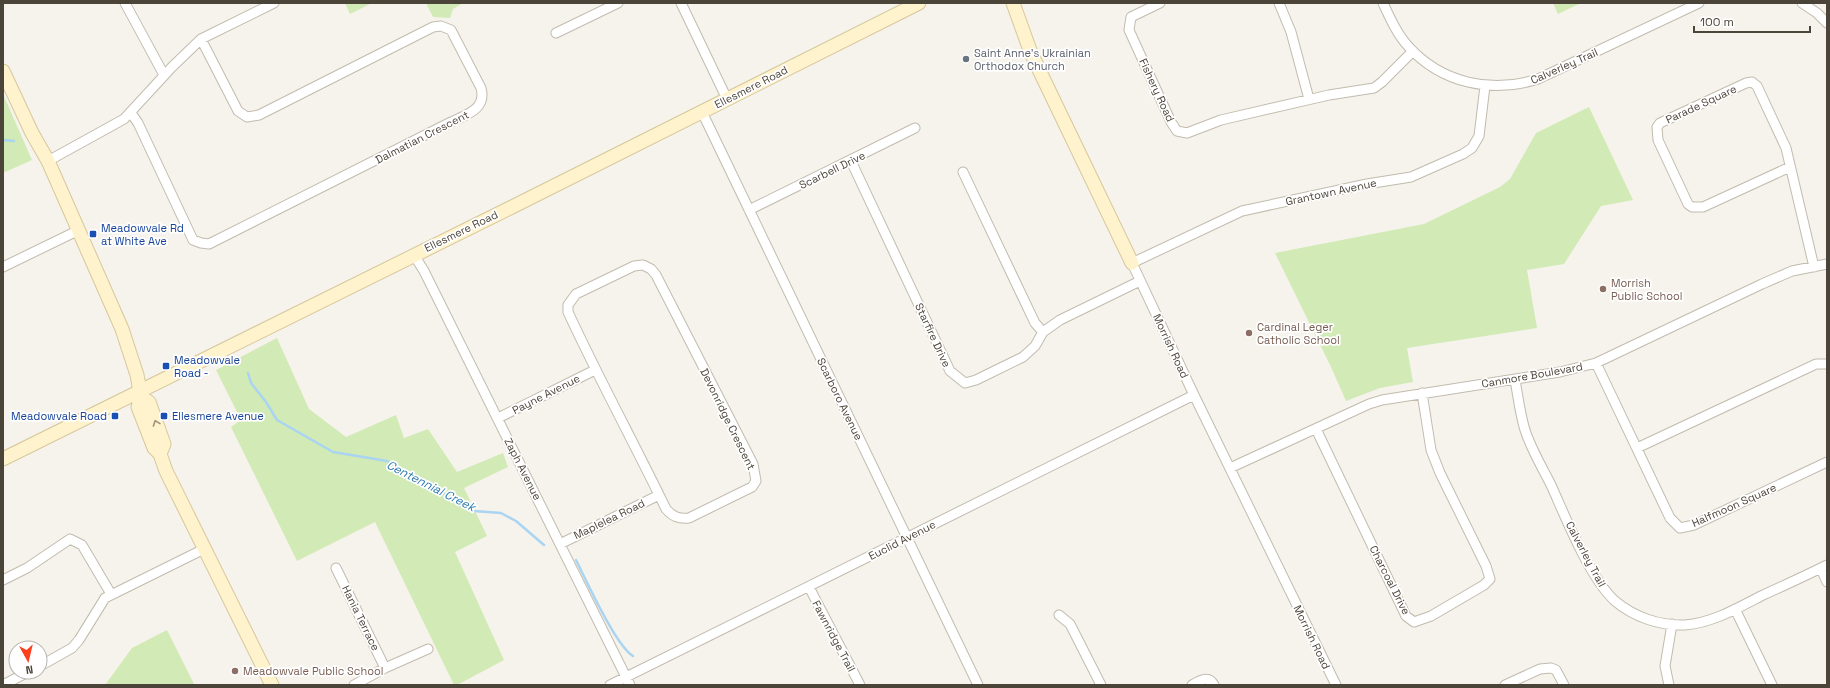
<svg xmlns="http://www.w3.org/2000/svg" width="1830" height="688" font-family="'Space Grotesk',sans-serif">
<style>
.green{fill:#d2eab5}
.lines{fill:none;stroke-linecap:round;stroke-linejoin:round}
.stream{stroke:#a9d4f2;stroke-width:2.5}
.street-casing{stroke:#c2bbae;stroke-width:11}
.secondary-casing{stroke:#d6c79b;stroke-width:15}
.street{stroke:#fff;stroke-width:9}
.secondary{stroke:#fff3cd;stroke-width:13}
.oneway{stroke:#9c937c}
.worship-dot{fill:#6b7280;stroke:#fff;stroke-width:1.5}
.transit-dot{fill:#1a4fb4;stroke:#fff;stroke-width:1.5}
.education-dot{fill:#8d6e63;stroke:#fff;stroke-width:1.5}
.labels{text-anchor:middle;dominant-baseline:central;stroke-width:3.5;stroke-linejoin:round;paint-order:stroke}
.worship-label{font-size:11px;fill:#5b616d;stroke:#fff;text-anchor:start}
.street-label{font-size:11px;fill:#4b4439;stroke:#fff}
.transit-label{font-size:11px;fill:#164399;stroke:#fff;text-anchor:start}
.education-label{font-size:11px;fill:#785e54;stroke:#fff;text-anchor:start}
.water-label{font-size:12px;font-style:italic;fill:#2e7ab2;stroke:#fff}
</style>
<rect width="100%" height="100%" fill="#f6f3ec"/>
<!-- green -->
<path class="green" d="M345,3h27l-22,11z
M426,3h37l-10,6 -3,9 -17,-1z
M1553,3h28l-23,11z
M3,94l29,66 -29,13z
M1589,107l44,93 -32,6 -37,58 -37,6 10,58 -130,20 6,34 -33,6 -34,13 -15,-34 -56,-114 149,-29 76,-37 10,-8 26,-46z
M277,338l32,71 37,28 50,-22 8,23 24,-9 29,43 46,-19 5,14 -44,21 23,48 -32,16 49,108 -47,25h-3l-79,-163 -78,39 -66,-134 10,-7 -25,-50z
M167,630l27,54 -89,1 27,-37z"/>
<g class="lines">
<!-- stream -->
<path class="stream" d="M3,140l11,1
M248,373l3,10 15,19 11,18 56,32 54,9 87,50 27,2 15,8 28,24
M576,560c10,20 40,86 57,96"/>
<defs>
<path id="street" d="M125,3l39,72
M681,3l46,96
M1160,3l-29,14 -2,13 42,92 6,9 10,2 34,-13 108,-25 45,-7 8,-6 31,-31
M1279,3l12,29 18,67
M1383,3c7,15 14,31 25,43 33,37 83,48 130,33l161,-76
M1802,3l15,10 10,10
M556,33l62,-30
M702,112l276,573
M131,113l7,10 55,117 8,3 8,1 240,-121c16,-8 38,-13 32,-35l-30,-58 -10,-4 -8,1 -174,88 -12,2 -9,-6 -37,-72
M48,161l76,-42 48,-52 29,-28 73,-36
M851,161l99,210 15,12 11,-3 47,-23 12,-11 8,-14 17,-12 80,-39
M1790,167l-87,40h-11l-4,-3 -30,-64 -1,-13 3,-4 86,-40 6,-1 5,4 29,62 28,119
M963,172l72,151 8,9
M749,210l166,-82
M414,255l10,16 206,414
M643,265l8,4 5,6 97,189 3,17 -4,6 -63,31c-10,1 -16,-1 -23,-9 -32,-66 -67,-130 -98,-197v-7l8,-11 58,-28z
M3,267l76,-37
M1596,363l74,155 10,10 14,-3 133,-63
M1515,380c3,16 5,34 10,50 6,19 17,37 26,55 15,33 38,92 64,116 19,16 45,25 70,24 27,-2 53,-17 76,-29 22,-10 44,-20 66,-31
M498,418l97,-48
M1316,429l90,187 8,6 17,-6 53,-31 6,-6 -4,-13 -46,-93 -9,-23 -9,-57
M1637,448l179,-84h11
M1230,468l139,-64 13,-4 178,-28 36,-9 166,-79 30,-13 35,-7
M560,544l99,-49
M336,568l49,100
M1821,569l6,13
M3,580l24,-12 43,-29 12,6 29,49
M809,587l51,98
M1735,609l37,76
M1059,615l11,9 31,61
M40,666l32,-18 7,-8 26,-42 99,-49
M3,685l25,-13
M354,685l31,-17 43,-19
M610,685l584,-290
M1192,685c8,-5 17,-10 22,0
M1336,685l-142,-290 -62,-132 110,-52 125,-27 44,-7 52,-23 9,-6 7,-12 6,-50
M1505,685l35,-16 11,-1 5,2 8,15
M1669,685l-4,-19 7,-42"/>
<path id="secondary" d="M1013,3l18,50 101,210
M3,71l29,62 16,28 74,168 15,46 4,22 -3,10 16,41 6,6 6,17 106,214
M141,397l8,5 15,42 -4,10
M3,459l509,-252 407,-204"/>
</defs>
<!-- street casing -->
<use href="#street" class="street-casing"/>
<!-- secondary casing -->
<use href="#secondary" class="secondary-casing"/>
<!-- street -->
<use href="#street" class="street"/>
<!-- secondary -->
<use href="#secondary" class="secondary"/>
</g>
<!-- one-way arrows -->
<defs><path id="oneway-chevron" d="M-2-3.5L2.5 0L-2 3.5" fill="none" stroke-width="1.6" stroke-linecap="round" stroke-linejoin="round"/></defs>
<use class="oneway" href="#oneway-chevron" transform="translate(156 423) rotate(-110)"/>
<!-- markers -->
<circle class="worship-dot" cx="966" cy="59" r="4"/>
<g class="transit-dot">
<rect x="89" y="230" width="8" height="8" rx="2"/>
<rect x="162" y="362" width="8" height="8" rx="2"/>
<rect x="111" y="412" width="8" height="8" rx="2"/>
<rect x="160" y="412" width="8" height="8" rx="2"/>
</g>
<g class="education-dot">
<circle cx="1603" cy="289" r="4"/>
<circle cx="1249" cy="333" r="4"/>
<circle cx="235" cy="671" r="4"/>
</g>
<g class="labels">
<!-- worship labels -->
<g class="worship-label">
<text x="974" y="53">Saint Anne’s Ukrainian<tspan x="974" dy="13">Orthodox Church</tspan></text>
</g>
<!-- street labels -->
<g class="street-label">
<text transform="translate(1564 66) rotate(-24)">Calverley Trail</text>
<text transform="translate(751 87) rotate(-27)">Ellesmere Road</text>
<text transform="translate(1157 90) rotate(65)">Fishery Road</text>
<text transform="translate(1701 104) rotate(-25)">Parade Square</text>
<text transform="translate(422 137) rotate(-27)">Dalmatian Crescent</text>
<text transform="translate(832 170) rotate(-26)">Scarbell Drive</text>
<text transform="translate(1331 192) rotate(-12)">Grantown Avenue</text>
<text transform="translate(461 231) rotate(-26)">Ellesmere Road</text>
<text transform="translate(933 335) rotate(65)">Starfire Drive</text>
<text transform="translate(1171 346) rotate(65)">Morrish Road</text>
<text transform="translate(1532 375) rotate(-10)">Canmore Boulevard</text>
<text transform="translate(546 394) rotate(-27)">Payne Avenue</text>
<text transform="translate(840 399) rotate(64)">Scarboro Avenue</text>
<text transform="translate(728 419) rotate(64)">Devonridge Crescent</text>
<text transform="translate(523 469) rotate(63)">Zaph Avenue</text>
<text transform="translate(1734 505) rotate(-24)">Halfmoon Square</text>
<text transform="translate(609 519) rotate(-26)">Maplelea Road</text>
<text transform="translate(902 540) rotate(-27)">Euclid Avenue</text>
<text transform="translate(1586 554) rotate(62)">Calverley Trail</text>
<text transform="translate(1390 580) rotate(63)">Charcoal Drive</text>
<text transform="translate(361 618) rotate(64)">Hania Terrace</text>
<text transform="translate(834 636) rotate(62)">Fawnridge Trail</text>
<text transform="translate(1312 637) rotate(64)">Morrish Road</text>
</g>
<!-- transit labels -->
<g class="transit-label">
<text x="101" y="228">Meadowvale Rd<tspan x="101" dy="13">at White Ave</tspan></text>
<text x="174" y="360">Meadowvale<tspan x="174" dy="13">Road -</tspan></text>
<text x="107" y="416" text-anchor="end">Meadowvale Road</text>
<text x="172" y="416">Ellesmere Avenue</text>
</g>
<!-- education labels -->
<g class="education-label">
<text x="1611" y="283">Morrish<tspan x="1611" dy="13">Public School</tspan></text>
<text x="1257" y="327">Cardinal Leger<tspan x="1257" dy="13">Catholic School</tspan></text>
<text x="243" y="671">Meadowvale Public School</text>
</g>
<!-- water labels -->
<g class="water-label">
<text transform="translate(431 486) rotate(27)">Centennial Creek</text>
</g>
</g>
<!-- border -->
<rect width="1830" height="688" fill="none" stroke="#4b4439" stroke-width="8"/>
<!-- north arrow -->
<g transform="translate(28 660) rotate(172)"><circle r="19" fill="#ffffff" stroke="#b7b4b0"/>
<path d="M0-3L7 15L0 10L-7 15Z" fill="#fc3f1d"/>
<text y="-6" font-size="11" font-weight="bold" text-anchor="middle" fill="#4b4439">N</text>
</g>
<!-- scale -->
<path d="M1694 26v6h116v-6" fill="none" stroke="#4b4439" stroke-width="2"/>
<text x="1700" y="26" font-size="12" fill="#4b4439" stroke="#ffffff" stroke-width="3" paint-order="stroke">100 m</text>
</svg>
